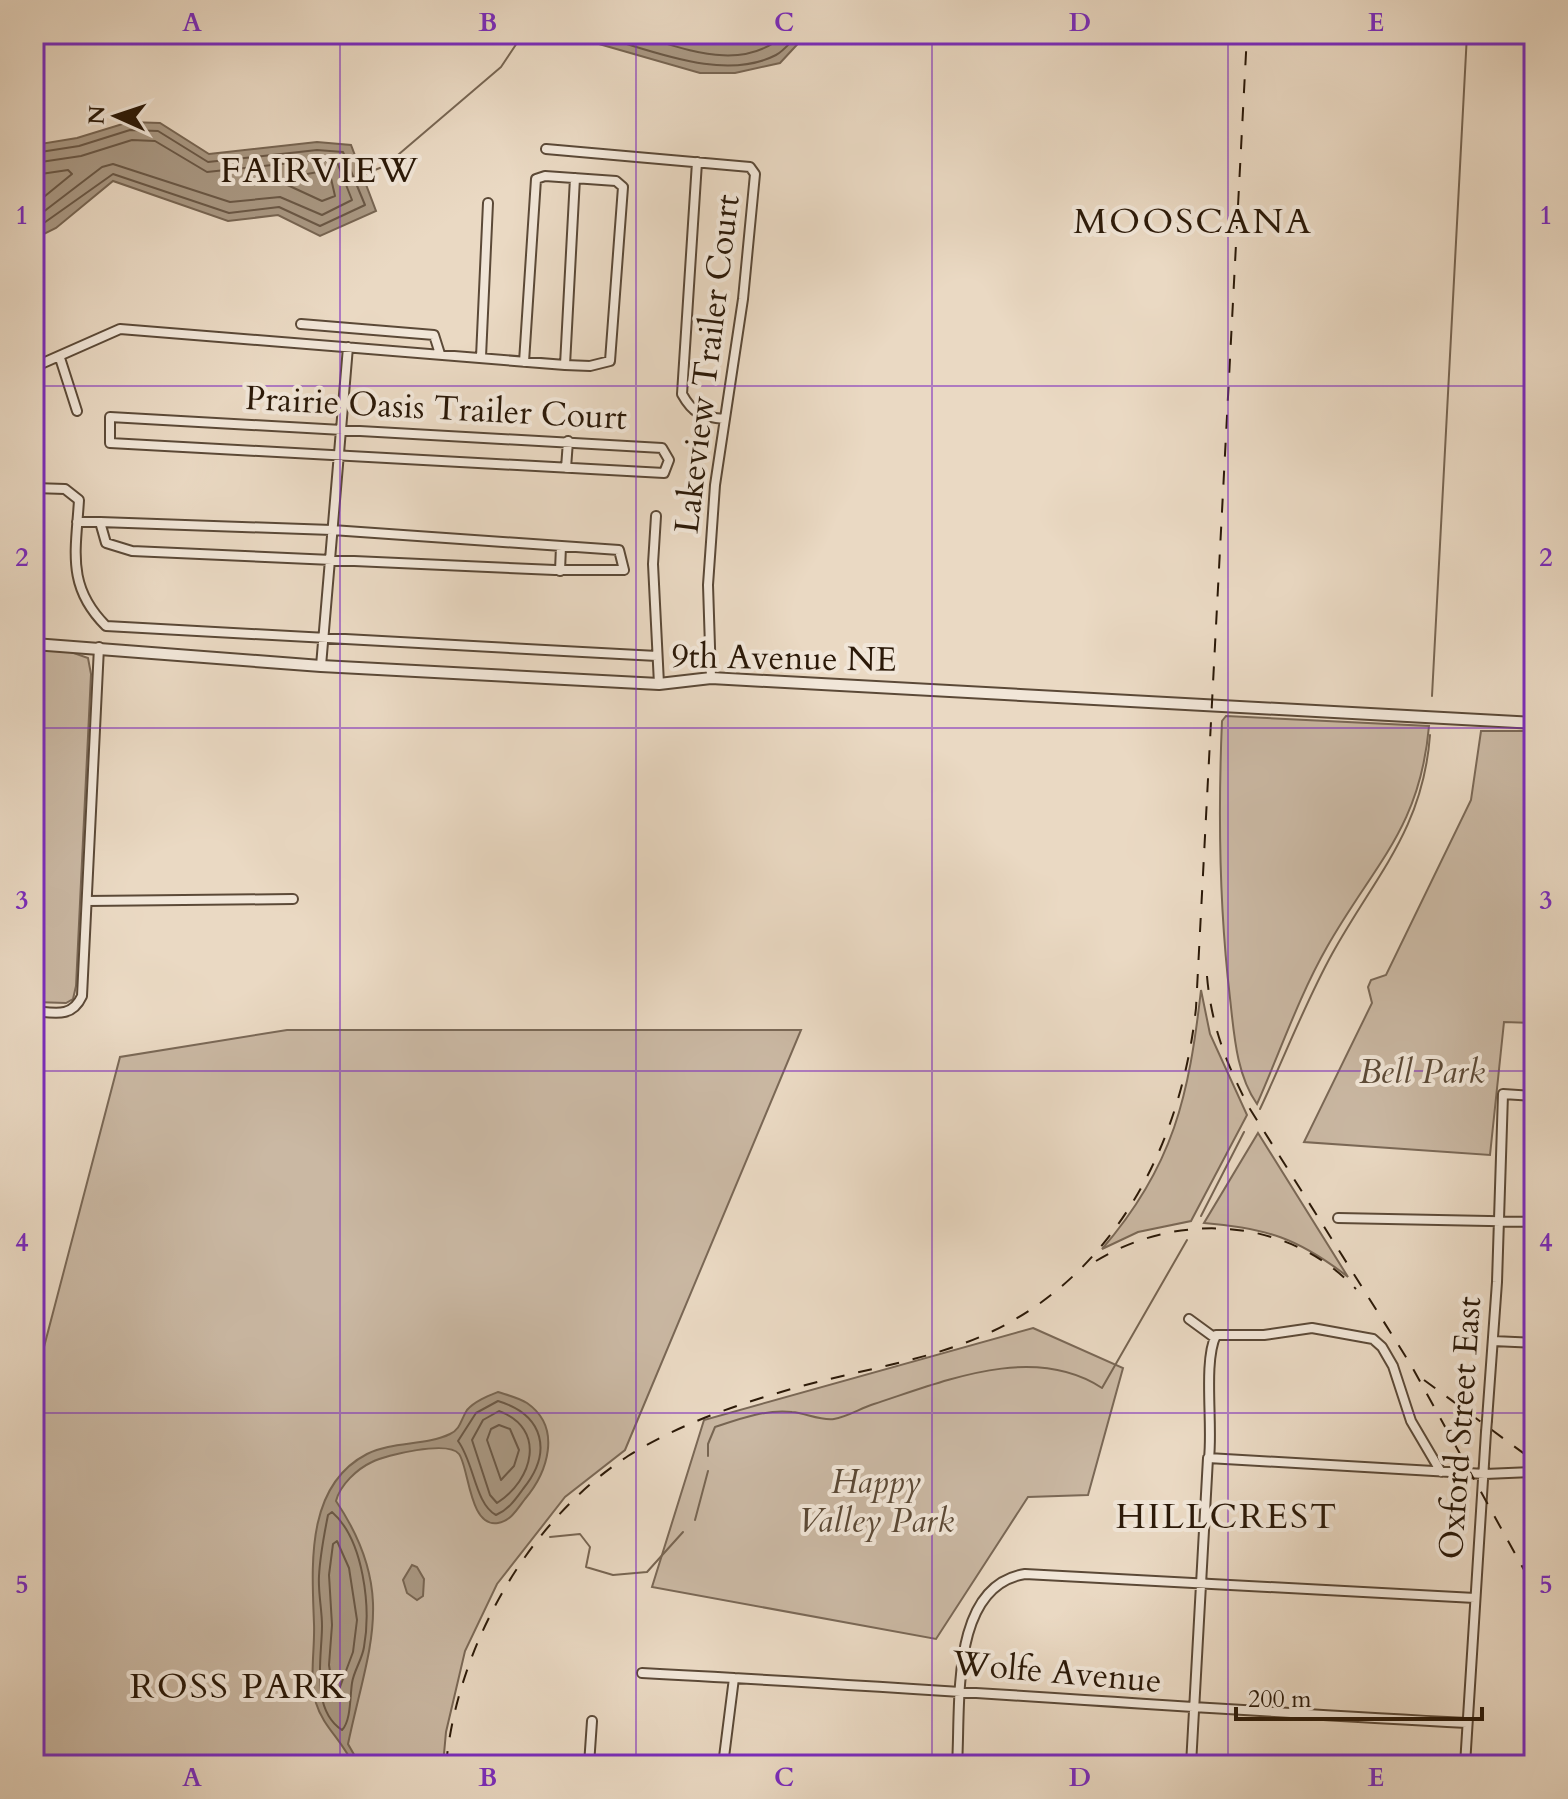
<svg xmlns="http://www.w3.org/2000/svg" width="1568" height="1799" font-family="Cardo,serif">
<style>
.green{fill:#cab8a3;stroke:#7a6856;stroke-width:2}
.water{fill:#a99883;stroke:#776552;stroke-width:2}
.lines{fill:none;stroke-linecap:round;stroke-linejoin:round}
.shore{stroke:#6a5846;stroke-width:2}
.stream{stroke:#776552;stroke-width:2}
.minor-casing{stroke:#5b4937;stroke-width:12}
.tertiary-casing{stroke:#5b4937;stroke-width:14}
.minor{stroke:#f1e6d8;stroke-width:8}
.tertiary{stroke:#f1e6d8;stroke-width:10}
.rail{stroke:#2b1908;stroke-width:2;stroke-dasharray:14 14;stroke-linecap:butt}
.minor-bridge-casing{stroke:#5b4937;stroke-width:12;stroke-linecap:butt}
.minor-bridge{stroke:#f1e6d8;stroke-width:8}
.grid{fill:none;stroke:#7b2cbf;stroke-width:2;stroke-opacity:0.55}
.labels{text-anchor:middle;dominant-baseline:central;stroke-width:8;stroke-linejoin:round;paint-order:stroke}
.street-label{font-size:34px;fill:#2b1908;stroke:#f1e6d8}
.park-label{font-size:34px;font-style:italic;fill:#5b4936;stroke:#f1e6d8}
.neighbourhood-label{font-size:36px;letter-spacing:2px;fill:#2b1908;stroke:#f1e6d8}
.neatline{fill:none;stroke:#7b2cbf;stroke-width:3}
.grid-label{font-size:26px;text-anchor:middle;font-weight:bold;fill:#7b2cbf}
</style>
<rect width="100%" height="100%" fill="#ead9c3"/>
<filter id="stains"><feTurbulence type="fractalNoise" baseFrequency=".0025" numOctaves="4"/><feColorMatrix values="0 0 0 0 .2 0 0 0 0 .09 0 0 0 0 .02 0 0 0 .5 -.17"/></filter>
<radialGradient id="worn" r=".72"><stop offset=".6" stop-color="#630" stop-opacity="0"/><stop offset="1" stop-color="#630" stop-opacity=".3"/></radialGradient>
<!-- green -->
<path class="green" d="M34,650l34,1 20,7 3,16 -15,312 -3,13 -7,4 -32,-1z
M1226,716l203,10c-9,103 -55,138 -102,221 -28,49 -47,105 -70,157 -21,-30 -23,-71 -27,-106 -11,-93 -12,-184 -8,-277z
M1481,731h53v292l-30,-1 -14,133 -186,-13 68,-139 -4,-16 3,-7 15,-5 85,-175z
M1201,990l9,44 37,81 -56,106 -53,11 -36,17c72,-83 87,-154 99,-259z
M287,1030h514l-176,420 -60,47 -68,87 -32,67 -19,81 -3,33h-409v-380l86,-328z
M1258,1133l90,144c-50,-39 -82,-49 -144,-54z
M1033,1328l90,40 -35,127 -60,2 -92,142 -284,-52 52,-167z"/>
<!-- water -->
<path class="water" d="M547,34h260l-27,29 -45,10h-35l-108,-31z
M129,122l31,1 49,31 108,-12 34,3 25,66 -56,25 -42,-21 -50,6 -115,-40 -57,47 -22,11v-94l43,-7z
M498,1392c9,3 21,6 29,11 36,25 20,70 -2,96 -7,9 -14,22 -27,24 -29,5 -29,-56 -39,-69 -11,-14 -73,1 -87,8 -15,7 -32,23 -36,39 62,92 32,147 12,243l12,21h-7c-9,-23 -30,-38 -37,-62 -7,-27 -1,-52 -2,-79 -2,-58 -9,-138 53,-170 26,-13 58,-8 83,-20 11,-5 11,-15 17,-24 8,-9 21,-14 31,-18z
M412,1565l5,2 7,12 -1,17 -6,4 -10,-7 -4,-13z"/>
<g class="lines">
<!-- shore -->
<path class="shore" d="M593,34c54,14 129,49 183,21 8,-4 16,-15 23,-21
M633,34c49,13 108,41 152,0
M678,34c31,11 58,12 89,0
M34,153l45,-7 51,-16 28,1 50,31 109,-12 26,2 22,53 -45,21 -41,-19 -50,6 -116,-39 -79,56
M34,163l47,-7 51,-16 23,1 52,31 111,-12 19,2 15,38 -30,15 -42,-18 -50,5 -117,-38 -11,3 -68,52
M318,172l12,2 5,22 -13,5 -39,-18 2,-5z
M34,175l34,-5 4,4 -38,31
M498,1401c46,14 55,51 25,88 -8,11 -14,20 -27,26 -21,-11 -22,-53 -38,-74l18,-28z
M499,1411c48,18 34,69 -2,92l-7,-8 -18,-55 11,-20z
M499,1425l11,4 9,21 -5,16 -13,14 -14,-40 4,-11z
M332,1512c32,28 39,96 32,135 -2,13 -10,23 -12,36 -2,13 -1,38 -10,47 -32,-21 -20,-73 -20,-104 0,-17 -4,-33 -3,-50 1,-19 5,-41 9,-61z
M337,1541l12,27 8,52 -4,32 -16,43 -4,-3 -4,-27 3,-40 -3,-50 4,-31z"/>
<!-- stream -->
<path class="stream" d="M362,175l23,-9 116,-99 22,-33
M1432,696l35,-662
M1260,1109c24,-51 45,-106 72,-155 43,-78 91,-124 98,-219
M1201,1216l43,-84
M708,1456v-12l7,-17c24,-8 51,-18 77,-15 13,1 29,9 42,7 13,-2 27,-11 40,-15 71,-23 159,-61 228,-16l85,-148
M695,1520l13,-49
M550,1537l30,-3 10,13 -4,20 27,8 34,-3 36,-40"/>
<defs>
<path id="minor" d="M546,149l204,18 5,7 -12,125 -28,186 -7,100 3,93
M697,162l-15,232c11,20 20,23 43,25
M301,324l133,11 6,19
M481,357l7,-154
M60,358l17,53
M565,365l10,-187
M34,367l86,-38 445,36 25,1 20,-5 13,-174 -7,-6 -71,-5 -9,3 -12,183
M110,417l552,31 7,12 -5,13 -554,-30z
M566,468l2,-27
M34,488l31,1 14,11c-3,51 -13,86 27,126l551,30
M656,516l-3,48 6,120
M77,522h23l232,8 287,20 5,20h-69l-423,-19 -26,-8 -6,-21
M560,571l1,-25
M321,666l27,-319
M87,901l206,-2
M34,1011c21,2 38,7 48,-15l17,-349
M1338,1218l196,4
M1189,1319l26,19
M1493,1341l41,2
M1487,1420l10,-138 6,-188 31,2
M1209,1458c4,-34 -6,-96 7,-123h48l48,-7 61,11 9,8 11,19 18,55 30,51
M642,1673c275,14 550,36 825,50
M589,1765l3,-44
M723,1765l11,-87
M957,1765c4,-59 -8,-179 68,-191l450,24
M1191,1765l17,-307 277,16 49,-2
M1465,1765l21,-333"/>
<path id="tertiary" d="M34,644l287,22 338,18 52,-6 823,45"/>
</defs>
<!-- minor casing -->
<use href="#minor" class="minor-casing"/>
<!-- tertiary casing -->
<use href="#tertiary" class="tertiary-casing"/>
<!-- minor -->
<use href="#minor" class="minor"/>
<!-- tertiary -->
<use href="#tertiary" class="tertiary"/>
<!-- rail -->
<path class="rail" d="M1207,976c4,49 20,90 43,133l161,256 123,223
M1096,1261c82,-50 192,-44 260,28
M1424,1380l110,81
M446,1765c11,-117 81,-244 182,-309 51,-32 110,-52 167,-68 67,-19 135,-27 198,-57 125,-60 189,-191 203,-323l51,-974"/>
<defs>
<path id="minor-bridge" d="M1486,1432l1,-12"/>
</defs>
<!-- minor-bridge casing -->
<use href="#minor-bridge" class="minor-bridge-casing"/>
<!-- minor-bridge -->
<use href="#minor-bridge" class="minor-bridge"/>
</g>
<!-- grid -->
<path class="grid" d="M340,34v1731M636,34v1731M932,34v1731M1228,34v1731M34,386h1500M34,728h1500M34,1071h1500M34,1413h1500"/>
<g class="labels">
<!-- street labels -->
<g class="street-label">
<text transform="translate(707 364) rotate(-83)">Lakeview Trailer Court</text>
<text transform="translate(436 408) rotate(3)">Prairie Oasis Trailer Court</text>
<text transform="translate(784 658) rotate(1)">9th Avenue NE</text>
<text transform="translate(1460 1428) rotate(-86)">Oxford Street East</text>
<text transform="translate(1057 1672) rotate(5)">Wolfe Avenue</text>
</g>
<!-- park labels -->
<g class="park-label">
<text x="1422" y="1072">Bell Park</text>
<text x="876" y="1482">Happy<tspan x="876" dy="39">Valley Park</tspan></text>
</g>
<!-- neighbourhood labels -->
<g class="neighbourhood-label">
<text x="320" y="170">FAIRVIEW</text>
<text x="1193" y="221">MOOSCANA</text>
<text x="1227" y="1516">HILLCREST</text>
<text x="239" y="1686">ROSS PARK</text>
</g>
</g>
<!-- margin -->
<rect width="1568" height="1799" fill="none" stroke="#ead9c3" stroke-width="88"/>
<!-- north arrow -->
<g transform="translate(116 116) rotate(273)" stroke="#f1e6d8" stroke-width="6" paint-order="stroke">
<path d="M0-6L14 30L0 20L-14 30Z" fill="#2b1908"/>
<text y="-12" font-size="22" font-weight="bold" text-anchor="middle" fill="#2b1908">N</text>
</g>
<!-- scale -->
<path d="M1236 1707v12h246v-12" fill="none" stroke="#2b1908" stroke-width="4"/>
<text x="1248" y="1707" font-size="24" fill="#2b1908" stroke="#f1e6d8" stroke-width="6" paint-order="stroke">200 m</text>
<rect x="44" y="44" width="1480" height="1711" class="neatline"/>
<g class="grid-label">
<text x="192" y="31">A</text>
<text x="488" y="31">B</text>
<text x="784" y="31">C</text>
<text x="1080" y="31">D</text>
<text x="1376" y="31">E</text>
<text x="22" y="224">1</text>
<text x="1546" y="224">1</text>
<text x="22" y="566">2</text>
<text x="1546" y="566">2</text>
<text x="22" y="909">3</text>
<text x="1546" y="909">3</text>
<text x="22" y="1251">4</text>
<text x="1546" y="1251">4</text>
<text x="22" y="1593">5</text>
<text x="1546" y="1593">5</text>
<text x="192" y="1786">A</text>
<text x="488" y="1786">B</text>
<text x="784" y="1786">C</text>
<text x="1080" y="1786">D</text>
<text x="1376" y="1786">E</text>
</g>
<rect width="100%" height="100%" filter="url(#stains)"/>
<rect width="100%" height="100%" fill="url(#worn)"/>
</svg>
